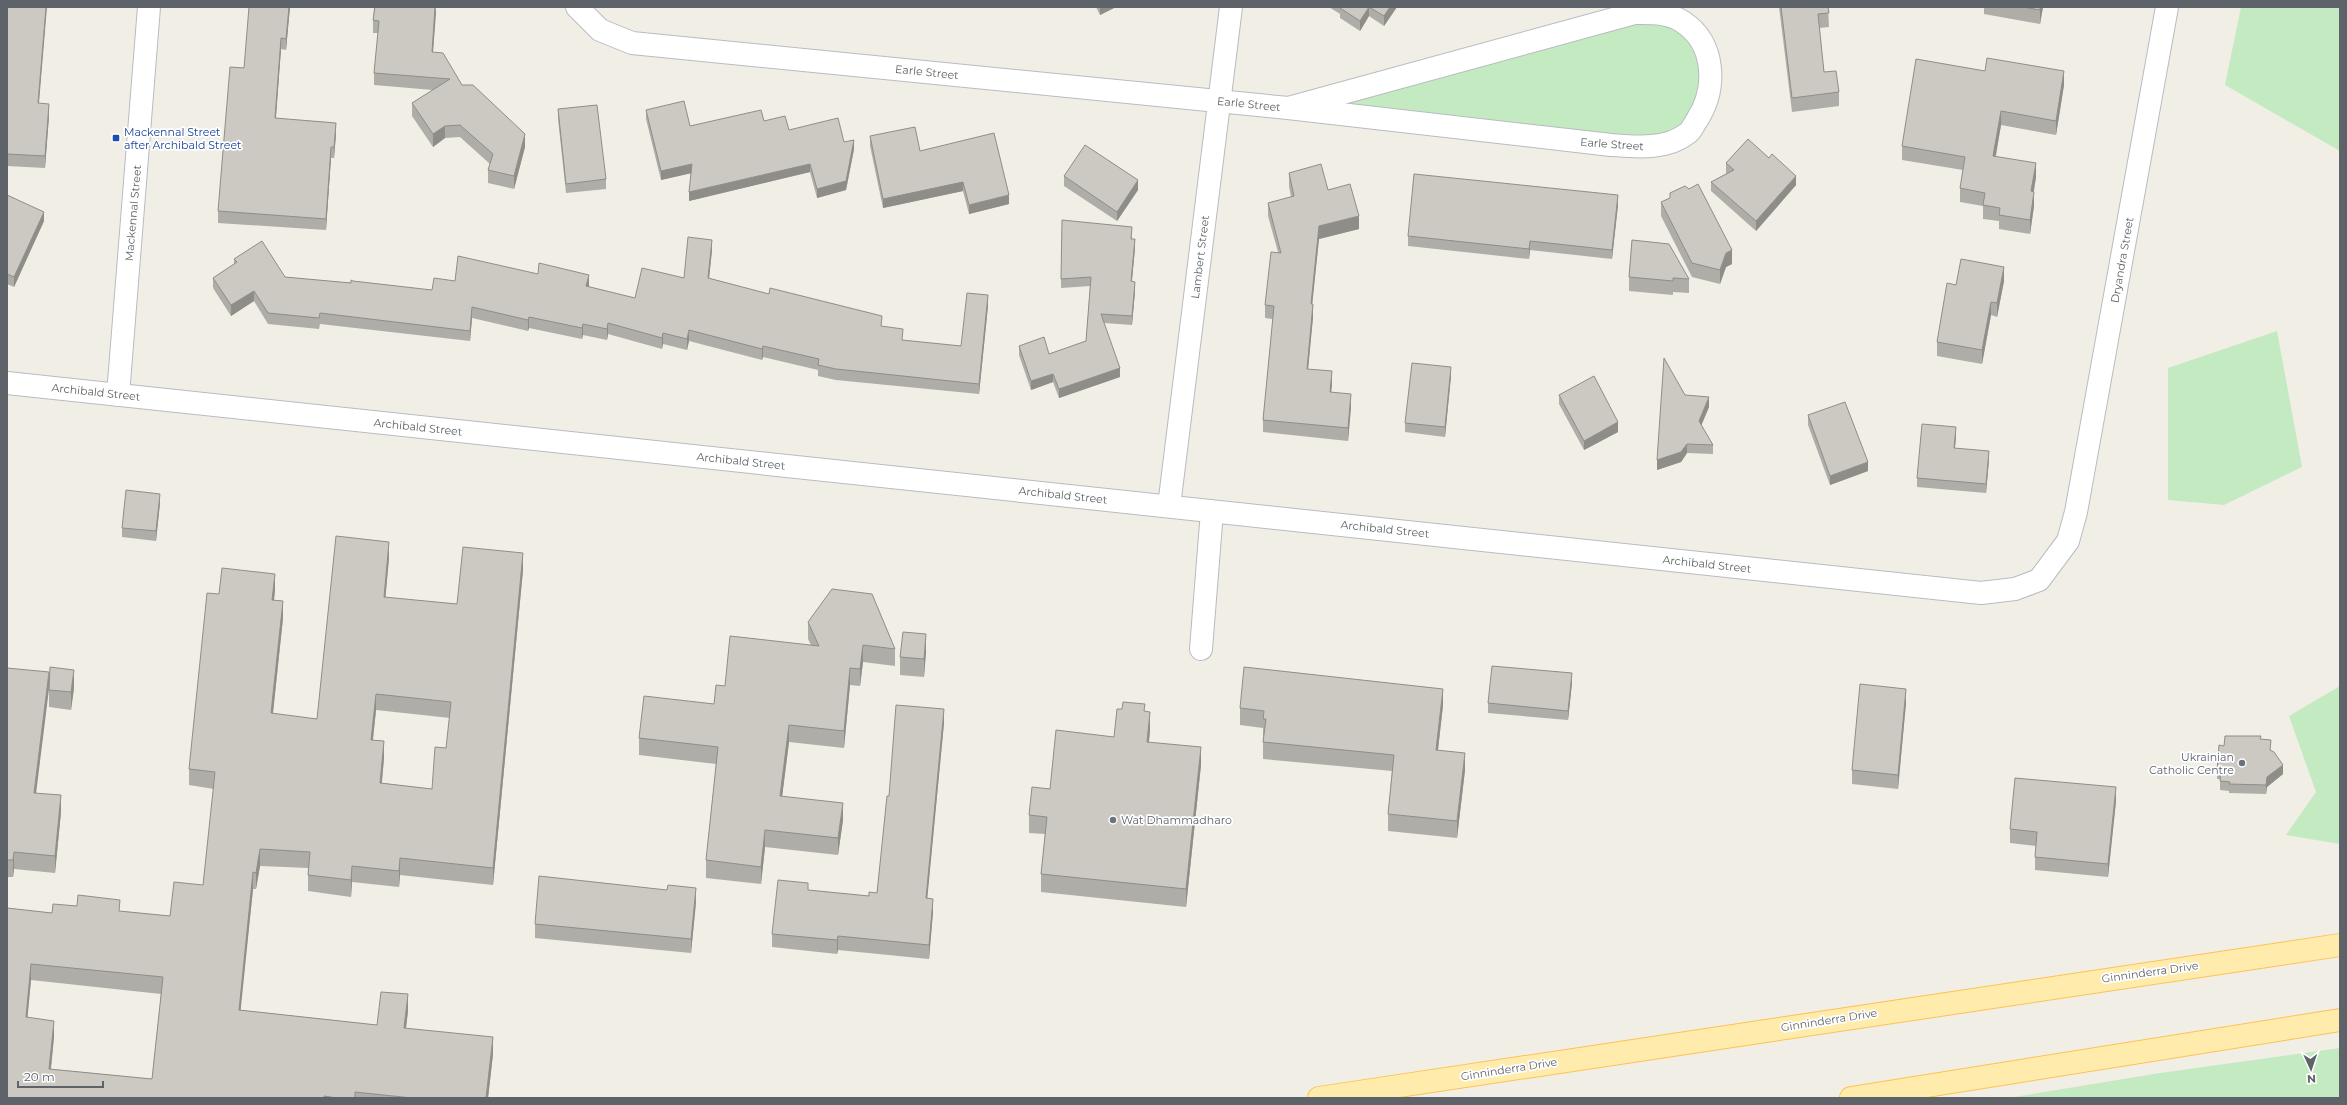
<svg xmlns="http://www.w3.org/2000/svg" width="2347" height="1105" font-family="Montserrat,sans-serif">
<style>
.green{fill:#c4eac1}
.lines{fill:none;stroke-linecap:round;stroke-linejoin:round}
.minor-casing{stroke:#b8bcc0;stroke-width:24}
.major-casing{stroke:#fdc253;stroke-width:24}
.minor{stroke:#fff;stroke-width:22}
.major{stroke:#ffecad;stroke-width:22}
.wall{fill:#afada8;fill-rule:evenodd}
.shaded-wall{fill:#8f8d88}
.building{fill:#ccc9c3;stroke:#8f8d88;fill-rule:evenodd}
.transit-dot{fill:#1a4fb4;stroke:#fff;stroke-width:1.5}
.worship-dot{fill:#6b7280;stroke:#fff;stroke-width:1.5}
.labels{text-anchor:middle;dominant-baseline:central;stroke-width:3.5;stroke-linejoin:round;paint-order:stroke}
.street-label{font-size:11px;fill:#5d6368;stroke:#fff}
.transit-label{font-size:11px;fill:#164399;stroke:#fff;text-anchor:start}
.worship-label{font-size:11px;fill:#5b616d;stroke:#fff;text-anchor:end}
</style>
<rect width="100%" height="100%" fill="#f1eee6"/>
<!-- green -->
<path class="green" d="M2241,7h99v144l-115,-66z
M1635,13l61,19 14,59 -43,53 -379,-36z
M2277,331l25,136 -78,38 -56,-5v-132z
M2340,686v158l-54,-9 30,-43 -27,-76z
M2340,1048v50h-332l152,-25z"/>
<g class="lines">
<defs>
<path id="minor" d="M577,7l23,23 32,13 656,65
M1635,13c16,0 34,-1 48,9 33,22 34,67 14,98 -3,4 -5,10 -9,13 -21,17 -52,14 -77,12l-323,-37z
M7,383l1974,210 34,-4 24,-9 29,-39 8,-29 91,-505
M118,395l31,-388
M1169,506l62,-499
M1201,649l11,-138"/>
<path id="major" d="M1319,1098l1021,-153
M1851,1098l489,-78"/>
</defs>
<!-- minor casing -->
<use href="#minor" class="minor-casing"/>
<!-- major casing -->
<use href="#major" class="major-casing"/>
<!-- minor -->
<use href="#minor" class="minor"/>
<!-- major -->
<use href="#major" class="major"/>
</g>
<!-- wall -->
<path class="wall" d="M7,7l32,96 10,13 -4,52 -38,-2z
M290,7l-4,43 -5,-1 -5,69 60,16 -2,24h-3l-5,72 -108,-7v-12l26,-143z
M368,7h68l-3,45 29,33 63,62 -11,42 -26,-6v-13l2,-6 -30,-27 -15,1 -12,9 -21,-31v-13l21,-13 -59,-5v-12l4,-40h-5v-13l1,-12z
M1096,7h20l-16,8z
M1329,7h68l-13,19 -15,-10 -9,15 -20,-13v-4z
M1779,7h49l1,20 -10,1 5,44 15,20v14l-47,6z
M1984,7h59l-3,17 -56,-10z
M2064,85l-8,50 -55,-10 -5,31 40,21 -2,15v14l-4,28 -31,-5v-8l-16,-2v-13l-23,-4v-14l3,-18 -61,-10v-14z
M558,109l48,70v10l-40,4 -8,-74z
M646,110l44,16 74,-5 25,9 55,12 10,7 -8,41 -29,8 -7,-26 -121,29 2,-28 -30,7 -15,-61z
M870,136l50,15 89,53 -40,10 -6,-23 -80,17 -13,-62z
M1726,163l70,22 -40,46 -45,-40v-9l16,-9h-1z
M1289,173l39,17 31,39 -40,10 -7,65 1,13 -5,52 24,15 -1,8 20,15 -3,34 -85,-9v-12l10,-101 -8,-1v-13l13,-53 -10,-36v-13l23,-6 -2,-11z
M1064,176l74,14 -21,31 -53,-35z
M7,195l37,26 -30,66 -7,-3z
M1661,202l71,62 -6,3 -6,17 -28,-7 -31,-61z
M1618,205l-6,54 -82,-9 -1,9 -121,-13v-10z
M1132,236v3l3,9 -3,33 3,10 -3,34 -28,-2 16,54 -61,21 -6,-16 -22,8 -12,-35v-9l30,8 37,-13 4,-55 -29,2v-9z
M1632,240l57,39v14l-16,-1v3l-44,-4v-14z
M712,250l-3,28 173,49 21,14 58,5 27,-40 -9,88 -143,-14 -18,-4v-6l-55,-13 -1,3 -73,-19 -2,9 -24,-6 -1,5 -54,-15 -1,6 -24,-5 -1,4 -53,-11 -1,3 -56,-13 -2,23 -150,-17 -1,5 -51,-5 -14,-23 -23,15 -18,-28v-10l21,-14v-5l51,18 66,6 81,7 23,-9 134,5v1l46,11 49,-20z
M2004,281l-7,36 -6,-2 -9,49 -45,-8v-14l19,-57z
M1451,376l-6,61 -40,-5v-9z
M1559,395l59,37 -34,18 -25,-46z
M1685,395l24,12 -8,18 12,20v9l-26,-1 -6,9 -24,8z
M1808,415l60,56 -38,14 -22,-60z
M1956,437l-1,11 34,12 -3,33 -69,-6v-9z
M160,503l-4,38 -34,-4v-9z
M389,558l-4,40 72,6 66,-34 -30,315 -93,-10 -1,12 -47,-5 -1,15 -43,-6v-23l-48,-2 -4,23h-3l-13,121 137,15 31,-14 -2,17 87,26 -5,44h-481v-190l45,5 68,-2 50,5 33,-31 11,-96 -25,-4v-16l30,-175 56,-4 -1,10 9,18 -10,96 44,5zM376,710l74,8 -4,30 -14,41 -50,-6 2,-25 -11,-18zM31,980l130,14 -9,85 -101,-10 3,-32 -27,-19z
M808,622l87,27v17l-32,-4 -3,24 -10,-1 -6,63 -55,-6 -7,55 61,23 -5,35 -73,-8 -4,37 -55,-6v-18l10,-96 -77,-9v-17l75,-34 11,-18 86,-41 -3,-6z
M926,652l-2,25 -24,-2v-18z
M7,668l29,125 25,19 -6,61 -41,-4 -1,8h-6z
M1572,683l-4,37 -80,-7v-10z
M74,688l-3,22 -22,-3v-17z
M1906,703l-8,86 -46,-5v-14z
M1443,705l-5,45 27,20 -8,68 -69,-7v-17l4,-43 -129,-12v-17l1,-6h-1v-8l-23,-3v-17z
M1145,711l5,19 -1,12 52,23 -15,142 -145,-15v-18l4,-40 -16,-1v-18l21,-26z
M944,723l-17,175 6,14 -4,47 -91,-9 -1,4 -65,-7v-13l36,-44 61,6 8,-3 12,-97z
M2261,739l10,11 12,24 -16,13 -1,7 -37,-1v-2l-9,-1v-11h-3v-9l7,-24z
M2116,801l-8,76 -73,-7v-13l1,-11 -26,-3v-14z
M696,902l-5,51 -156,-15v-14z"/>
<!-- shaded-wall -->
<path class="shaded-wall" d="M46,7h1l-9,108v-12z
M289,7h1l-4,43v-11z
M435,7l1,6 -4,52v-13z
M1100,7h16l-16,8z
M1369,7v9l-9,15v-10z
M1390,7h7l-13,19v-10z
M2040,7h3l-3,17z
M281,38v11l-6,80v-11z
M2064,71v14l-8,50v-14z
M49,104v12l-4,52v-12z
M2001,111v14l-8,45v-14z
M336,123v11l-2,24v-11z
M445,126v12l-12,9v-13z
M525,134v13l-11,42v-13z
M854,140v9l-8,41 -29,8v-9z
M331,147v11l-5,72v-11z
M2036,163v14l-5,28v-14z
M692,164v9l-31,7v-9z
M810,164v8l-121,29v-9z
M1796,176v9l-40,46v-10z
M1138,180v10l-21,31v-9z
M963,182v9l-80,17v-9z
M2034,192v14l-4,28v-14z
M1009,195v9l-40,10v-9z
M1618,195v10l-6,54v-9z
M44,212v9l-30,66v-10z
M1359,216v13l-40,10 -8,77v-12l8,-78z
M1135,239v9l-4,42v-9z
M712,240v10l-4,39v-11z
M1530,241v9l-1,9v-10z
M1732,250v14l-6,3 -6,17v-14l6,-17z
M2004,267v14l-7,36v-14z
M589,275v11l-3,11v-11z
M1135,282v9l-3,34v-9z
M254,291v10l-23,15v-11z
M988,295v11l-9,88v-10z
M1991,302v13l-9,49v-14z
M1313,304v13l-6,64v-12z
M472,307v11l-2,23v-10z
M529,317v11l-1,3v-11z
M608,323v11l-1,6v-11z
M583,324v11l-1,4v-11z
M689,330v11l-2,9v-11z
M663,333v11l-1,5v-11z
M763,346v11l-1,3v-11z
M1451,367v9l-6,61v-10z
M1120,368v9l-61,21v-9z
M1332,371v13l-2,21v-13z
M1053,374v8l-22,8v-9z
M1351,394v13l-3,34v-13z
M1709,397v10l-10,24v-10z
M1618,422v10l-34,18v-9z
M1956,427v10l-2,20v-9z
M1687,444v9l-6,9 -24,8v-10z
M1989,451v9l-3,33v-9z
M1868,462v9l-38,14v-9z
M160,494v9l-4,38v-10z
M389,542v16l-5,56v-17z
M523,553v17l-30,315v-17z
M275,574v16l-3,27v-17z
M283,601v17l-12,112v-17z
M926,634v18l-2,25v-18z
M863,645v17l-3,24v-17z
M850,668v17l-6,63v-17z
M74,670v18l-3,22v-18z
M49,672v17l-15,121v-17z
M1572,673v10l-4,37v-9z
M1443,689v16l-7,62v-17z
M1906,689v14l-8,86v-14z
M376,694v16l-5,46v-16z
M944,709v14l-18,189v-14z
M1150,712v18l-3,29v-17z
M789,725v17l-9,71v-17z
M384,741v17l-4,42v-17z
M1201,747v18l-15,142v-18z
M1465,753v17l-8,68v-17z
M2283,765v9l-16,13 -1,7v-9l1,-8z
M2116,787v14l-8,76v-13z
M61,795v17l-6,61v-17z
M843,803v17l-5,35v-17z
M765,830v17l-4,37v-17z
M260,849v17l-4,23v-16z
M14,852v17l-1,8v-17z
M400,858v17l-1,12v-16z
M352,866v16l-1,15v-17z
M253,872v17l-14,137v-16z
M696,888v14l-5,51v-14z
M933,899v13l-4,47v-14z
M838,936v14l-1,4v-14z
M31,964v16l-5,54v-17z
M408,994v17l-4,33v-16z
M54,1021v16l-5,48v-16z
M493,1037v17l-5,44h-2z"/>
<!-- building -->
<path class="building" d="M7,7h39l-8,96 11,1 -4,52 -38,-2z
M249,7h40l-3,32 -5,-1 -6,80 61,5 -2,24h-3l-5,72 -108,-8 12,-144 14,1z
M375,7h60l-3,45 11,1 19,32h11l52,49 -11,42 -26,-6 5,-16 -33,-29 -15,1 -12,8 -21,-31 38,-24 -76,-6 5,-52 -6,-1z
M1340,7h29l-9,14 -20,-13z
M1369,7h21l-6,9z
M1781,7h47l1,6 -11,1 6,58 12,-1 3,21 -47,6z
M2023,7h17v3z
M1987,58l77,13 -8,50 -55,-10 -8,45 43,7 -5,28 3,1 -4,28 -31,-5 1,-7 -17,-3 2,-12 -25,-5 5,-31 -63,-11 14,-87 69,12z
M684,101l6,25 71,-16 3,11 21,-5 4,14 49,-12 6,24 10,-2 -8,41 -29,8 -7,-25 -121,28 3,-28 -31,7 -15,-61z
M597,105l9,74 -40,5 -8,-75z
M915,127l5,24 74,-18 15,62 -40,10 -6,-23 -80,17 -13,-63z
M1748,139l21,19 3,-4 24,22 -40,45 -45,-39 23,-12 -8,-7z
M1085,145l53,35 -21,32 -53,-36z
M1321,164l7,26 22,-6 9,32 -40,10 -8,78h2l-6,65 25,2 -2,21 21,2 -3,34 -85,-8 11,-114 -9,-1 6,-53 10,1 -13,-50 26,-7 -5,-23z
M1414,174l204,21 -6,55 -82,-9 -1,8 -121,-13z
M1698,184l34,66 -6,3 -6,17 -28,-7 -31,-61 9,-4v-5l15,-7 4,3z
M7,195l37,17 -30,65 -7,-3z
M1062,220l70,7 -1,12h4l-4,42 4,1 -3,34 -31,-2 19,54 -61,21 -6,-15 -22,7 -12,-35 25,-9 5,17 37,-13 5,-64 -30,2z
M688,237l24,3 -4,38 61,16 1,-6 112,28 -1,10 22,3 -1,11 59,6 6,-53 21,2 -9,89 -143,-15 -18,-4 1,-6 -56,-13 -1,3 -73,-19 -2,9 -24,-6 -1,5 -54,-15 -1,6 -24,-5 -1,4 -53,-11 -1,3 -56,-13 -2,24 -150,-18 -1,5 -51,-5 -14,-22 -23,14 -18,-27 24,-16 -3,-3 28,-18 23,36 66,6v-3l2,1 79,9 2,-12 21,3 3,-25 80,18 1,-11 50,12 -3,11 49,12 7,-30 42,10z
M1632,240l37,4 20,35 -16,-1v3l-44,-4z
M1961,259l43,8 -7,36 -6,-1 -9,48 -45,-8 10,-59 9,2z
M1664,358l21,37 24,2 -10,24 14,24 -26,-1 -6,8 -24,8z
M1412,363l39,4 -6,60 -40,-4z
M1594,376l24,46 -34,19 -25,-46z
M1845,402l23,60 -38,14 -22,-61z
M1922,424l34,3 -2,21 35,3 -3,33 -69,-6z
M126,490l34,4 -4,37 -34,-3z
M336,536l53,6 -5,55 73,7 6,-57 60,6 -30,315 -93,-10 -1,13 -47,-5 -1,14 -43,-5 2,-23 -50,-3 -4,24 -3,-1 -14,138 138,15 4,-33 27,2 -4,34 89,9 -7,61h-74l-57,-6v6h-18l-13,-2v2h-317v-190l45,5 1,-9 24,2 1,-11 42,5 -1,11 51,5 4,-34 29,3 12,-113 -26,-3 18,-176 12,1 3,-26 53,6 -3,26 11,1 -12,112 46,6zM376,694l75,8 -5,46 -11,-1 -3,42 -52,-6 4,-42 -13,-1zM31,964l132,13 -11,102 -103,-10 5,-48 -28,-4z
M832,589l40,5 23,55 -32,-4 -3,24 -10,-1 -6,63 -55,-6 -9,71 63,7 -5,35 -73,-8 -4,37 -55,-7 12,-113 -79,-9 5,-42 70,8 2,-19 9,1 5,-50 89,10 -11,-24z
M903,632l23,2 -2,25 -24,-2z
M1492,666l80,7 -4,38 -80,-8z
M50,667l24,3 -3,22 -22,-2z
M1244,667l199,22 -7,61 29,3 -8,68 -69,-7 6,-59 -131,-13 3,-23h-3l1,-8 -24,-3z
M7,668l42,4 -15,121 27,2 -6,61 -41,-4 -1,8h-6z
M1860,684l46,5 -8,86 -46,-5z
M1123,702l22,2 -1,7 6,1 -3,30 54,5 -15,142 -145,-15 6,-57 -18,-2 3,-28 18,2 6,-59 58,7 3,-28h5z
M896,705l48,4 -18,189 7,1 -4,46 -91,-9 -1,4 -65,-6 6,-54 30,3v7l61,6v-4l8,1 10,-97h2z
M2225,736h36l-1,3 11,1 -1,10 4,2 9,13 -16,12 -1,8 -37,-1 1,-2 -10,-1 1,-11h-4l2,-25 5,1z
M2015,778l101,9 -8,77 -73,-7 2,-25 -27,-3z
M539,876l128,14 1,-5 28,3 -5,51 -156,-15z"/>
<!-- markers -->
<rect class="transit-dot" x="112" y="134" width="8" height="8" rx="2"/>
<g class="worship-dot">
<circle cx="2242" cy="763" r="4"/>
<circle cx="1113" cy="820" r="4"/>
</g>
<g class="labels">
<!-- street labels -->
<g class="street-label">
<text transform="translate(927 72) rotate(6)">Earle Street</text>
<text transform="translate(1249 104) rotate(6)">Earle Street</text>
<text transform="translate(1612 144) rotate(4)">Earle Street</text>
<text transform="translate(133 213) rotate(-85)">Mackennal Street</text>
<text transform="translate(1200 257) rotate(-83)">Lambert Street</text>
<text transform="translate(2122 260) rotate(-80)">Dryandra Street</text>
<text transform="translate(96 392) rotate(6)">Archibald Street</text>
<text transform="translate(418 427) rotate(6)">Archibald Street</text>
<text transform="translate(741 461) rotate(6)">Archibald Street</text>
<text transform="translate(1063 495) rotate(6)">Archibald Street</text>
<text transform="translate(1385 529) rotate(6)">Archibald Street</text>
<text transform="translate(1707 564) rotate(6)">Archibald Street</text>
<text transform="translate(2150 972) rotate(-8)">Ginninderra Drive</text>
<text transform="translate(1829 1020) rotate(-9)">Ginninderra Drive</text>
<text transform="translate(1509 1069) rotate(-9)">Ginninderra Drive</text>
</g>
<!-- transit labels -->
<g class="transit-label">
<text x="124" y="132">Mackennal Street<tspan x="124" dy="13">after Archibald Street</tspan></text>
</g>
<!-- worship labels -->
<g class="worship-label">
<text x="2234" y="757">Ukrainian<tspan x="2234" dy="13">Catholic Centre</tspan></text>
<text x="1121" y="820" text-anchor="start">Wat Dhammadharo</text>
</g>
</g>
<!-- border -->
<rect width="2347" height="1105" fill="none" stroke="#5d6368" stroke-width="16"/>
<!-- north arrow -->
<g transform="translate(2311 1069) rotate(177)" stroke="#ffffff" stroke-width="3" paint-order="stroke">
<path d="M0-3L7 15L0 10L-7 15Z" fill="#5d6368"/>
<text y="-6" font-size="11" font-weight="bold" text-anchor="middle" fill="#5d6368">N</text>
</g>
<!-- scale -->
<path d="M18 1081v6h85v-6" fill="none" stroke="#5d6368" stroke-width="2"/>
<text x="24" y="1081" font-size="12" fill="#5d6368" stroke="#ffffff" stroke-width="3" paint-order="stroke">20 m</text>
</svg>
